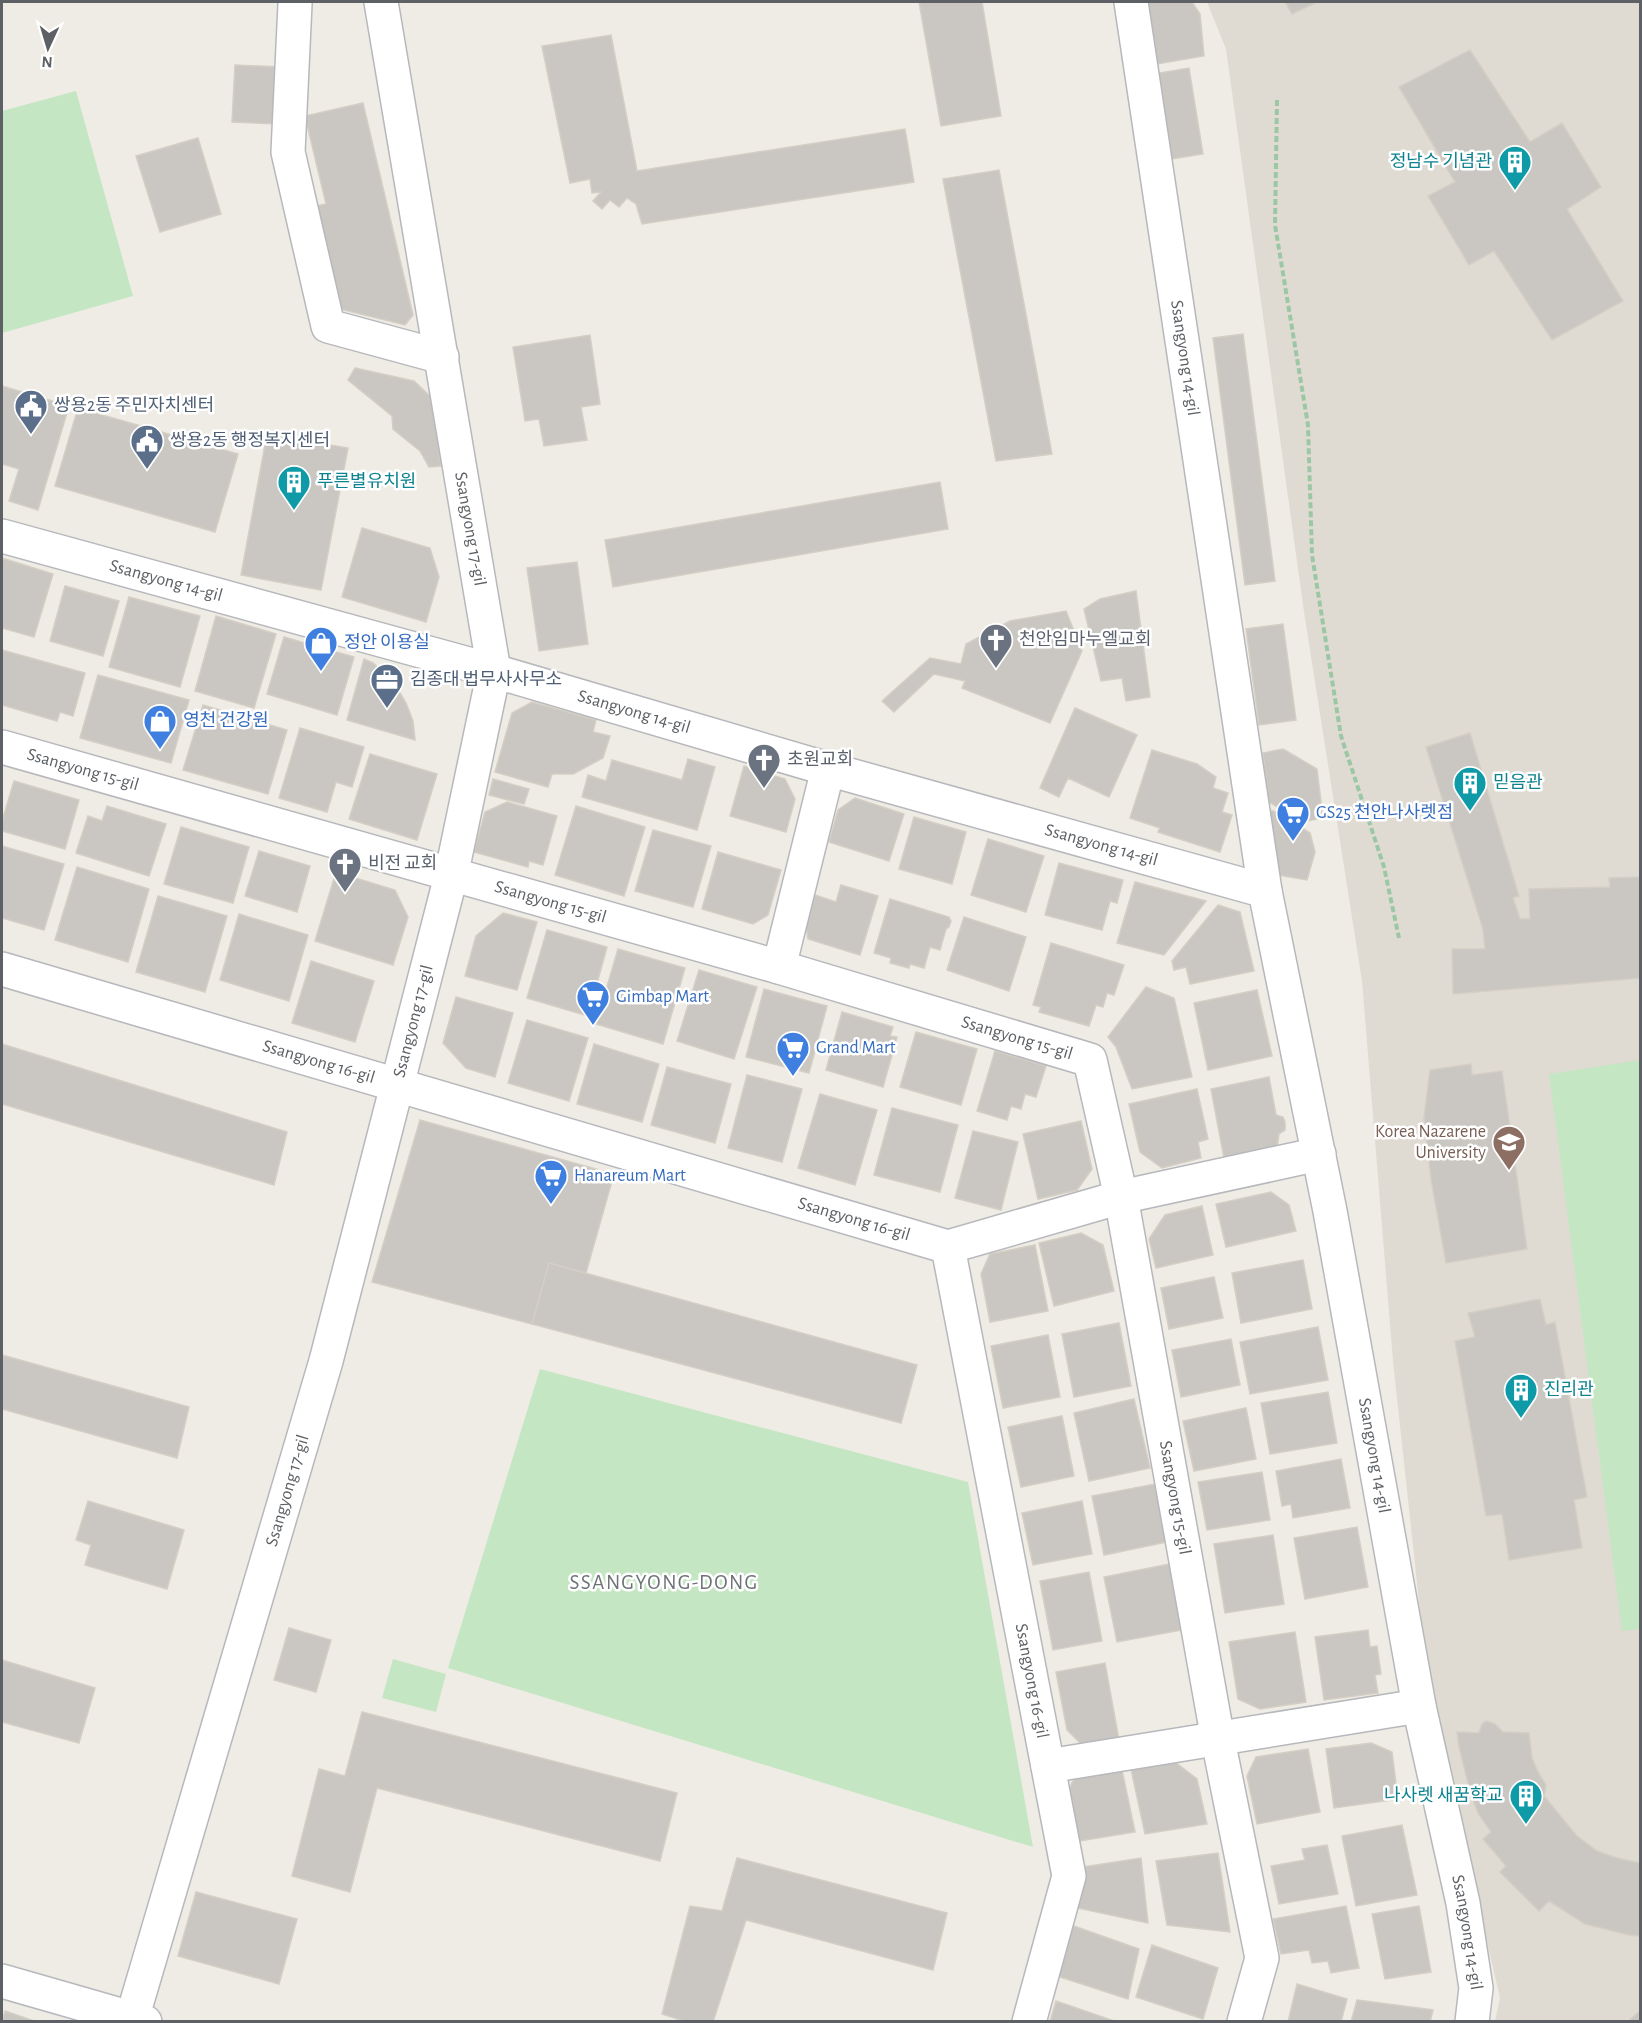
<svg xmlns="http://www.w3.org/2000/svg" width="1642" height="2023" font-family="'Alegreya Sans','Noto Sans KR',sans-serif">
<style>
.education{fill:#dfdbd3}
.green{fill:#c5e6c2}
.building{fill:#cac7c2;stroke:#d4cec4;stroke-width:1.5}
.lines{fill:none;stroke-linecap:round;stroke-linejoin:round}
.minor-casing{stroke:#b6b8bc;stroke-width:36}
.path{stroke:#9cc7a5;stroke-width:4;stroke-dasharray:6 3;stroke-linecap:butt}
.minor{stroke:#fff;stroke-width:33}
.labels{text-anchor:middle;dominant-baseline:central;stroke-width:5;stroke-linejoin:round;paint-order:stroke}
.culture-label{font-size:18px;fill:#0d838f;stroke:#fff;text-anchor:start}
.street-label{font-size:18px;fill:#5d6165;stroke:#fff}
.service-label{font-size:18px;fill:#4e5e75;stroke:#fff;text-anchor:start}
.worship-label{font-size:18px;fill:#5b616d;stroke:#fff;text-anchor:start}
.shop-label{font-size:18px;fill:#366cbe;stroke:#fff;text-anchor:start}
.education-label{font-size:18px;fill:#785e54;stroke:#fff;text-anchor:end}
.quarter-label{font-size:21px;letter-spacing:1.5px;fill:#6e7377;stroke:#fff}
</style>
<rect width="100%" height="100%" fill="#efece5"/>
<!-- education -->
<path class="education" d="M1207,2h433v2019h-145l5,-23 -33,-142 -45,-227 -29,-268 -31,-380 -58,-369 -78,-563z"/>
<!-- green -->
<path class="green" d="M76,91l57,205 -131,37v-222z
M1640,1060v569l-18,2 -73,-557z
M540,1369l428,113 65,365 -585,-179z
M393,1659l53,15 -10,38 -54,-14z"/>
<!-- building -->
<path class="building" d="M919,2h63l19,114 -60,10z
M1145,2h47l8,12 4,42 -47,8z
M1285,2h32l-25,12z
M611,35l26,136 268,-42 9,53 -272,42 -6,-20 -9,-6 -8,9 -9,-7 -8,9 -9,-8 8,-9 -9,1 -2,-14 -20,4 -28,-137z
M1470,50l60,92 32,-19 39,64 -34,22 56,92 -71,39 -58,-89 -25,14 -41,-69 27,-14 -56,-95z
M235,65l47,2 -3,57 -47,-2z
M1189,68l14,86 -31,5 -13,-86z
M363,103l50,212 -8,10 -65,-16 -24,-103 10,-2 -21,-88z
M198,138l23,76 -61,18 -24,-76z
M999,170l53,284 -56,7 -53,-282z
M1243,334l32,247 -30,4 -32,-247z
M590,335l10,69 -19,3 6,33 -43,6 -5,-27 -14,2 -12,-74z
M355,368l59,13 17,16 10,69 -12,1 -9,-16 -27,-22 -1,-13 -44,-36z
M2,386l67,20 -31,104 -29,-9 10,-32 -17,-5z
M78,408l160,46 -23,78 -160,-46z
M267,434l81,14 -27,142 -80,-15z
M940,482l8,47 -335,58 -8,-47z
M362,528l68,20 9,29 -13,45 -84,-25z
M2,558l51,16 -19,63 -32,-9z
M577,562l11,82 -49,7 -12,-83z
M65,586l54,15 -16,55 -53,-15z
M1136,591l14,106 -24,4 -4,-23 -21,3 -17,-72 16,-10z
M129,597l71,19 -20,71 -71,-20z
M1066,611l16,40 -32,72 -88,-35 3,-7 -31,-7 -40,38 -12,-11 48,-43 31,6 5,-20 44,-23z
M216,616l60,18 -22,74 -59,-17z
M1283,624l13,96 -37,5 -13,-96z
M284,637l70,20 -17,58 -70,-21z
M2,650l83,23 -12,43 -13,-4 -3,9 -55,-16z
M364,659l9,4 20,18 13,22 7,18 2,19 -68,-20z
M98,675l91,25 -18,63 -91,-25z
M532,702l64,18 -3,12 17,4 -7,22 -30,16h-21l-4,13 -53,-15 17,-59z
M203,705l84,25 -19,64 -85,-24z
M1075,708l62,27 -28,62 -41,-19 -9,19 -19,-9z
M300,728l64,19 -12,40 -16,-5 -9,30 -48,-14z
M1470,733l49,163 -6,2 7,21h10l-1,-30 81,-2 -1,-9 31,-1v101l-187,16 -1,-45h33l-2,-20 -57,-182z
M1283,749l34,20 6,49 -21,4 -33,-20 -6,-49z
M1152,750l45,14 19,13 -3,11 15,5 -6,19 10,3 -12,37 -62,-20 2,-4 -30,-10z
M370,754l67,20 -20,66 -68,-21z
M688,759l27,8 -18,63 -115,-33 6,-22 18,6 6,-21 70,20z
M744,766l41,13 10,20 -9,33 -56,-16z
M493,779l36,10 -5,15 -35,-9z
M14,781l65,19 -14,49 -63,-18v-10z
M855,798l49,16 -15,47 -60,-19 9,-32z
M507,802l50,14 -14,49 -14,-4 -1,6 -54,-15 11,-40z
M107,806l59,18 -17,52 -73,-23 12,-37 14,5z
M576,806l69,21 -21,69 -69,-21z
M1270,810l9,3 31,20 5,19 -8,28 -29,-5z
M914,817l52,15 -14,52 -53,-15z
M181,827l68,20 -16,56 -69,-19z
M653,830l58,16 -18,61 -58,-16z
M988,839l56,17 -18,56 -55,-17z
M2,846l62,18 -20,66 -42,-12z
M259,851l51,15 -13,46 -52,-16z
M718,852l63,18 -13,45 -15,9 -51,-15z
M1059,863l64,17 -6,23 -7,-2 -8,29 -57,-15z
M77,867l72,22 -21,73 -73,-22z
M336,872l59,18 13,27 -15,48 -78,-24z
M1135,882l71,19 -42,54 -47,-12z
M841,885l37,11 -18,59 -52,-16 -2,-13 9,-31 21,7z
M158,896l69,20 -22,76 -69,-20z
M890,899l59,18 2,4 -2,6 -3,2 -6,21 -10,-3 -6,21 -14,-4 -1,4 -19,-5 1,-5 -17,-5z
M1218,905l22,7 14,59 -64,13 -4,-17 -12,3 -2,-9z
M503,913l34,9 -20,68 -52,-14 11,-40z
M239,914l69,21 -19,66 -69,-21z
M964,917l62,20 -17,54 -62,-21z
M547,930l60,17 -19,69 -61,-18z
M1051,943l73,22 -10,30 -7,-2 -4,14 -7,-2 -7,21 -50,-14 2,-5 -8,-2z
M618,949l67,19 -22,76 -67,-20z
M311,961l63,20 -19,61 -63,-19z
M699,970l58,17 -23,72 -57,-18z
M1146,987l28,11 18,79 -60,12 -16,-42 -8,-10z
M764,989l63,17 -18,67 -63,-16z
M1257,990l15,66 -64,14 -14,-67z
M456,997l57,16 -18,64 -29,-9 -23,-25z
M842,1012l51,15 -3,9 7,1 -14,50 -57,-17z
M527,1020l61,18 -19,63 -61,-18z
M916,1032l61,17 -16,56 -61,-18z
M2,1044l285,88 -13,53 -272,-81z
M594,1044l65,20 -17,58 -65,-18z
M995,1051l51,15 -10,31 -11,-3 -4,15 -10,-3 -4,14 -30,-9z
M1471,1064l1,11 30,-4 25,178 -81,14 -15,-84 -7,-61 6,-48z
M667,1067l64,17 -16,59 -64,-18z
M747,1075l55,14 -20,73 -54,-14z
M1269,1077l7,38 7,2 2,5v8l-6,4 -2,14 -53,10 -13,-69z
M1197,1089l11,50 -10,3 3,16 -39,10 -22,-16 -11,-48z
M820,1094l57,16 -22,75 -57,-17z
M892,1108l66,17 -18,67 -66,-17z
M420,1120l194,54 -28,99 -37,-10 -17,61 -160,-42z
M1081,1121l11,48 -15,21 -39,9 -15,-65z
M973,1131l45,11 -17,68 -46,-12z
M1271,1192l18,13 7,26 -70,16 -10,-43z
M1202,1206l11,49 -57,13 -7,-29 16,-24z
M1081,1233l22,12 11,46 -60,15 -15,-63z
M1035,1245l13,66 -58,11 -9,-48 9,-20z
M1303,1260l9,49 -71,14 -9,-50z
M549,1263l368,102 -16,58 -369,-99z
M1214,1277l9,41 -54,11 -8,-41z
M1540,1299l6,26 9,-3 32,175 -13,3 8,48 -73,12 -7,-46 -16,2 -31,-175 20,-4 -7,-24z
M1119,1323l12,63 -57,11 -12,-63z
M1318,1327l10,53 -78,14 -10,-52z
M1048,1335l12,62 -57,11 -12,-62z
M1231,1339l9,46 -59,12 -9,-47z
M2,1355l187,52 -12,51 -175,-49z
M1328,1392l9,51 -67,11 -9,-51z
M1134,1399l16,69 -61,13 -15,-68z
M1246,1408l10,51 -62,12 -11,-50z
M1062,1416l12,60 -53,11 -13,-60z
M1341,1459l9,49 -57,10 -2,-14 -9,2 -6,-35z
M1262,1472l8,48 -63,10 -9,-48z
M1155,1484l12,58 -63,13 -12,-59z
M88,1501l96,29 -17,59 -82,-24 6,-20 -15,-5z
M1082,1501l10,53 -59,11 -11,-52z
M1357,1527l11,60 -63,12 -11,-61z
M1273,1535l11,69 -59,9 -11,-69z
M1170,1564l12,66 -65,12 -13,-65z
M1089,1572l13,69 -49,9 -13,-69z
M289,1628l42,12 -15,52 -42,-12z
M1368,1630l2,17 7,-1 4,28 -6,1 3,18 -54,7 -9,-63z
M1295,1632l11,70 -46,7 -22,-10 -9,-57z
M2,1660l93,28 -16,55 -77,-21z
M1105,1663l14,77 -35,7 -17,-17 -11,-58z
M362,1712l315,81 -17,68 -283,-73 -27,104 -58,-16 27,-107 26,7z
M1486,1721l9,3 8,8 26,1 3,25 6,14 8,13 -2,11 33,40 20,15 20,7 23,5v73l-11,-1 -44,-11 -36,-23 -10,10 -39,-39 6,-6 -23,-27 8,-7 -13,-19 -7,-18 -12,-48 -2,-15 22,1 3,-9z
M1371,1743l21,9 6,47 -64,9 -8,-59z
M1308,1749l12,63 -63,12 -10,-48 9,-19z
M1175,1762l22,17 10,45 -62,10 -14,-65z
M1122,1770l13,62 -61,10 -7,-49 8,-16z
M1402,1825l15,70 -61,11 -14,-70z
M1327,1845l11,49 -59,10 -8,-38 34,-6 -3,-11z
M1218,1853l12,79 -63,-7 -11,-64z
M737,1858l210,55 -14,57 -187,-50 -33,102h-26l-25,-8 28,-108 32,5z
M1141,1858l7,65 -75,-16 4,-39z
M196,1892l101,27 -18,65 -101,-28z
M1346,1906l13,62 -28,5 -3,-12 -16,2 -3,-13 -28,4 -8,-35z
M1419,1906l12,66 -46,7 -13,-65z
M1071,1925l68,24 -11,50 -71,-23z
M1152,1945l66,23 -15,51 -67,-22z
M1297,1984l50,15 -6,23h-53z
M1357,2000l76,10 -3,12h-79z
M1056,2001l61,21h-67z
M5,2011l32,11h-35z
M1640,2011v11h-13z"/>
<g class="lines">
<defs>
<g id="minor">
<path id="s1" d="M1131,2l134,889"/>
<path d="M295,4l-7,148 40,174 114,31"/>
<path id="s2" d="M2,536l492,135 334,98 437,122 65,320 89,495 44,197 13,85 -4,34"/>
<path id="s3" d="M2,747l777,220 311,93 31,137 97,543 44,218 -18,64"/>
<path d="M779,967l49,-198"/>
<path id="s4" d="M2,969l946,278 121,629 -40,146"/>
<path d="M948,1247l173,-50 198,-43"/>
<path d="M1048,1766l371,-60"/>
<path d="M2,1981l143,41"/>
<path id="s5" d="M131,2022l195,-661 125,-485 43,-205 -113,-669"/>
</g>
</defs>
<!-- minor casing -->
<use href="#minor" class="minor-casing"/>
<!-- path -->
<path class="path" d="M1277,100l-2,125 33,200 4,130 29,181 43,131 15,71"/>
<!-- minor -->
<use href="#minor" class="minor"/>
</g>
<!-- icons -->
<defs>
<symbol id="building-pin" viewBox="-11 -11 22 30"><path d="M0 17L-7.5 6A9.5 9.5 0 1 1 7.5 6Z" fill="#0f9aa8" stroke="#fff"/><path d="M-4-6H4V6H1V3H-1V6H-4ZM-2.5-4.3h1.7v1.8h-1.7ZM.8-4.3h1.7v1.8H.8ZM-2.5-1h1.7V.8h-1.7ZM.8-1h1.7V.8H.8Z" fill="#fff"/></symbol>
<symbol id="civic-pin" viewBox="-11 -11 22 30"><path d="M0 17L-7.5 6A9.5 9.5 0 1 1 7.5 6Z" fill="#5c6f8a" stroke="#fff"/><path d="M-.6-6.5H3V-4.5H.6V-3L4-1V1h2V6H-6V1h2V-1L-.6-3ZM-1.2 2.5V6h2.4V2.5Z" fill="#fff"/></symbol>
<symbol id="church-pin" viewBox="-11 -11 22 30"><path d="M0 17L-7.5 6A9.5 9.5 0 1 1 7.5 6Z" fill="#6b7280" stroke="#fff"/><path d="M-1.2-6h2.4v3.5h3.3v2.4h-3.3V6h-2.4V-.1h-3.3v-2.4h3.3Z" fill="#fff"/></symbol>
<symbol id="shop-pin" viewBox="-11 -11 22 30"><path d="M0 17L-7.5 6A9.5 9.5 0 1 1 7.5 6Z" fill="#3f7fe0" stroke="#fff"/><path d="M-5-2.5h2.3a2.7 3.5 0 0 1 5.4 0H5L5.5 6h-11ZM-1.5-2.5h3a1.5 2.3 0 0 0-3 0Z" fill="#fff"/></symbol>
<symbol id="office-pin" viewBox="-11 -11 22 30"><path d="M0 17L-7.5 6A9.5 9.5 0 1 1 7.5 6Z" fill="#5c6f8a" stroke="#fff"/><path d="M-6-3h4V-5.5h4V-3h4V5H-6ZM-1-4.5V-3h2v-1.5ZM-6 0V1H6V0Z" fill="#fff"/></symbol>
<symbol id="supermarket-pin" viewBox="-11 -11 22 30"><path d="M0 17L-7.5 6A9.5 9.5 0 1 1 7.5 6Z" fill="#3f7fe0" stroke="#fff"/><path d="M-6-5.5h2.5l.6 2H6L4.5 2H-2.5L-4.4-4H-6ZM-1.5 3.2a1.3 1.3 0 1 0 .1 0ZM3 3.2a1.3 1.3 0 1 0 .1 0Z" fill="#fff"/></symbol>
<symbol id="university-pin" viewBox="-11 -11 22 30"><path d="M0 17L-7.5 6A9.5 9.5 0 1 1 7.5 6Z" fill="#8d6e63" stroke="#fff"/><path d="M0-5L7-2L0 1L-7-2ZM-4 1L0 2.5L4 1V4Q0 6-4 4Z" fill="#fff"/></symbol>
</defs>
<g fill-rule="evenodd">
<use href="#building-pin" x="1496" y="143" width="38" height="52"/>
<use href="#civic-pin" x="12" y="387" width="38" height="52"/>
<use href="#civic-pin" x="128" y="422" width="38" height="52"/>
<use href="#building-pin" x="275" y="463" width="38" height="52"/>
<use href="#church-pin" x="977" y="621" width="38" height="52"/>
<use href="#shop-pin" x="302" y="624" width="38" height="52"/>
<use href="#office-pin" x="368" y="661" width="38" height="52"/>
<use href="#shop-pin" x="141" y="702" width="38" height="52"/>
<use href="#church-pin" x="745" y="741" width="38" height="52"/>
<use href="#building-pin" x="1451" y="764" width="38" height="52"/>
<use href="#supermarket-pin" x="1274" y="794" width="38" height="52"/>
<use href="#church-pin" x="326" y="845" width="38" height="52"/>
<use href="#supermarket-pin" x="574" y="978" width="38" height="52"/>
<use href="#supermarket-pin" x="774" y="1029" width="38" height="52"/>
<use href="#university-pin" x="1490" y="1123" width="38" height="52"/>
<use href="#supermarket-pin" x="532" y="1157" width="38" height="52"/>
<use href="#building-pin" x="1502" y="1371" width="38" height="52"/>
<use href="#building-pin" x="1507" y="1777" width="38" height="52"/>
</g>
<g class="labels">
<!-- culture labels -->
<g class="culture-label">
<text x="1492" y="162" text-anchor="end">정남수 기념관</text>
<text x="317" y="482">푸른별유치원</text>
<text x="1493" y="783">믿음관</text>
<text x="1544" y="1390">진리관</text>
<text x="1503" y="1796" text-anchor="end">나사렛 새꿈학교</text>
</g>
<!-- street labels -->
<g class="street-label">
<text stroke="none"><textPath href="#s1" startOffset="360">Ssangyong 14-gil</textPath></text>
<text transform="translate(470 529) rotate(80)">Ssangyong 17-gil</text>
<text stroke="none"><textPath href="#s2" startOffset="170">Ssangyong 14-gil</textPath></text>
<text stroke="none"><textPath href="#s2" startOffset="656">Ssangyong 14-gil</textPath></text>
<text stroke="none"><textPath href="#s3" startOffset="84">Ssangyong 15-gil</textPath></text>
<text stroke="none"><textPath href="#s2" startOffset="1142">Ssangyong 14-gil</textPath></text>
<text stroke="none"><textPath href="#s3" startOffset="570">Ssangyong 15-gil</textPath></text>
<text stroke="none"><textPath href="#s5" startOffset="1040">Ssangyong 17-gil</textPath></text>
<text stroke="none"><textPath href="#s3" startOffset="1056">Ssangyong 15-gil</textPath></text>
<text stroke="none"><textPath href="#s4" startOffset="330">Ssangyong 16-gil</textPath></text>
<text stroke="none"><textPath href="#s4" startOffset="888">Ssangyong 16-gil</textPath></text>
<text stroke="none"><textPath href="#s2" startOffset="1887">Ssangyong 14-gil</textPath></text>
<text stroke="none"><textPath href="#s5" startOffset="554">Ssangyong 17-gil</textPath></text>
<text stroke="none"><textPath href="#s3" startOffset="1578">Ssangyong 15-gil</textPath></text>
<text stroke="none"><textPath href="#s4" startOffset="1428">Ssangyong 16-gil</textPath></text>
<text stroke="none"><textPath href="#s2" startOffset="2373">Ssangyong 14-gil</textPath></text>
</g>
<!-- service labels -->
<g class="service-label">
<text x="54" y="406">쌍용2동 주민자치센터</text>
<text x="170" y="441">쌍용2동 행정복지센터</text>
<text x="410" y="680">김종대 법무사사무소</text>
</g>
<!-- worship labels -->
<g class="worship-label">
<text x="1019" y="640">천안임마누엘교회</text>
<text x="787" y="760">초원교회</text>
<text x="368" y="864">비전 교회</text>
</g>
<!-- shop labels -->
<g class="shop-label">
<text x="344" y="643">정안 이용실</text>
<text x="183" y="721">영천 건강원</text>
<text x="1316" y="813">GS25 천안나사렛점</text>
<text x="616" y="997">Gimbap Mart</text>
<text x="816" y="1048">Grand Mart</text>
<text x="574" y="1176">Hanareum Mart</text>
</g>
<!-- education labels -->
<g class="education-label">
<text x="1486" y="1132">Korea Nazarene<tspan x="1486" dy="21">University</tspan></text>
</g>
<!-- quarter labels -->
<g class="quarter-label">
<text x="664" y="1582">SSANGYONG-DONG</text>
</g>
</g>
<!-- border -->
<rect width="1642" height="2023" fill="none" stroke="#5d6165" stroke-width="6"/>
<!-- north arrow -->
<g transform="translate(48 48) rotate(184)" stroke="#ffffff" stroke-width="4.5" paint-order="stroke">
<path d="M0-4.5L10 22L0 15L-10 22Z" fill="#5d6165"/>
<text y="-9" font-size="16" font-weight="bold" text-anchor="middle" fill="#5d6165">N</text>
</g>
</svg>
